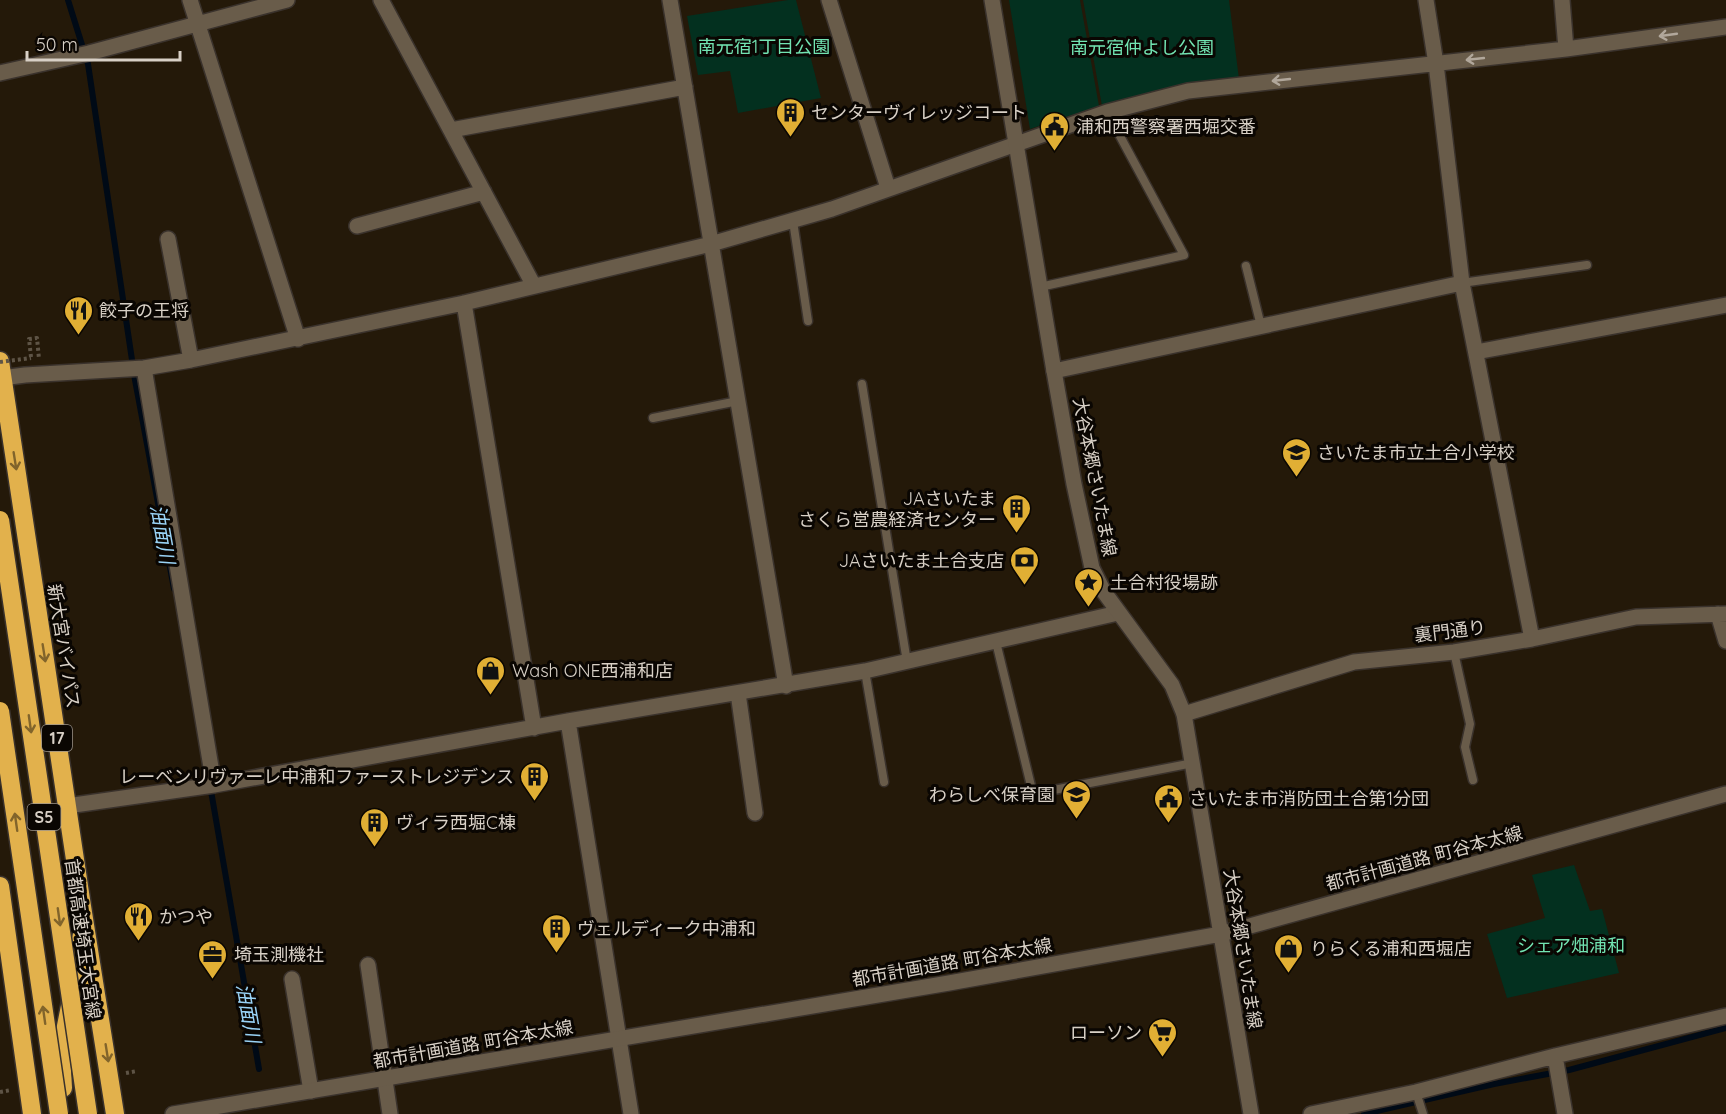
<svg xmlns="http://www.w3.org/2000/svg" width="1726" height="1114" font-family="Quicksand,'Noto Sans JP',sans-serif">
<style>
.green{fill:#03301f}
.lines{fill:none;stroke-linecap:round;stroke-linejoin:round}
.stream{stroke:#000a16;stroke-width:6}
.lane-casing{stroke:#3a322c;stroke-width:11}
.street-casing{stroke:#3a322c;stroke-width:18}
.secondary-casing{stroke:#3a322c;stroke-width:18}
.highway-casing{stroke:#3a322c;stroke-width:21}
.path{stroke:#5e5446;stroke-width:4;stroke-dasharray:3 3;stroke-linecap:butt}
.lane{stroke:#695c4a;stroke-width:8}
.street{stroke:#695c4a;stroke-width:15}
.secondary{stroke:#695c4a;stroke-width:15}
.highway{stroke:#e2b14c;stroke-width:18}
.highway-bridge-casing{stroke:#3a322c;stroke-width:21;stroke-linecap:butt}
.path-bridge{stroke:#5e5446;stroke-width:4;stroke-dasharray:3 3;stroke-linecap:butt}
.highway-bridge{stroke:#e2b14c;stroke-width:18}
.oneway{stroke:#b1a79b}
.oneway2{stroke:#81642b}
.labels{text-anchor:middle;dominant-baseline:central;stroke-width:6;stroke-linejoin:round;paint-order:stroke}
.shield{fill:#0a0602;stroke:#9a938b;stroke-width:1.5}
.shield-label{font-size:16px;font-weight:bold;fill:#d8d0c6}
.park-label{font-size:18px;fill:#72e4b2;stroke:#0a0602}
.poi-label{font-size:18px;fill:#d8d0c6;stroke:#0a0602;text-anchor:start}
.street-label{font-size:18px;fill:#d8d0c6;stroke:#0a0602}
.water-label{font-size:20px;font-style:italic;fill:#99d2f5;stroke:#0a0602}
</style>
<rect width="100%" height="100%" fill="#241909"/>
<!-- green -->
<path class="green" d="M788,0h8l25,98 -83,15 -8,-42 -32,4 -11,-59z
M1009,0h71l19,106 -69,23z
M1083,0h146l10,79 -137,27z
M1574,865l16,46 12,-2 17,64 -112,25 -20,-64 58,-16 -13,-43z"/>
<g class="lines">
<!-- stream -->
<path class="stream" d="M68,0l20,64 47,316 39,209
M210,785l49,284
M1364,1114l130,-30 75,-14 157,-42"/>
<defs>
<path id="lane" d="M793,221l15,100
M1246,266l15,60
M1462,283l125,-18
M1040,287l144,-32 -77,-143
M862,384l45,278
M653,418l85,-17
M996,642l37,152 160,-31
M1454,652l16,72 -5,23 8,33
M865,671l19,111
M1416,1092l7,22"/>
<path id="street" d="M190,0l108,339
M381,0l153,286
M670,0l116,686
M829,0l59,188
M1426,0l10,64 26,219 70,356
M1562,0l4,49
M0,73l89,-20 198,-53
M451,130l234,-43
M357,226l127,-34
M168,239l23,121
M464,303l70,425
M1476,352l250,-47
M144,368l70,417
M1054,371l408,-88
M2,378l23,-3 119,-7 47,-8 273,-57 247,-59 121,-35 275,-97 81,-21 378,-42 160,-22
M1718,614l8,27
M738,693l17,120
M1184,714l170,-52 100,-10 78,-13 104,-22 90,-3
M568,721l63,393
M67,806l147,-21 354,-64 297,-50 253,-58
M368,965l22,149
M292,979l19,112
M1555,1056l10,58
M1311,1114l105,-22 139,-36 171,-40"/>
<path id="secondary" d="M992,0l62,371 20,113 18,84 12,24 68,93 12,29 67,400
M173,1114l776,-131 272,-49 505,-140"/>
<path id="highway" d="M0,361l82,545 33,208
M0,886l32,228
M63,1088l-2,-37 19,-95 1,-18"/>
</defs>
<!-- lane casing -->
<use href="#lane" class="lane-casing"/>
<!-- street casing -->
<use href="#street" class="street-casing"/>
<!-- secondary casing -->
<use href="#secondary" class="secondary-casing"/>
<!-- highway casing -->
<use href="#highway" class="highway-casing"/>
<!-- path -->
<path class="path" d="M31,357l-2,-18 8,-1 2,21
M126,1073l11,-2
M0,1092l11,-2"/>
<!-- lane -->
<use href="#lane" class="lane"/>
<!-- street -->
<use href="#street" class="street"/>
<!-- secondary -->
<use href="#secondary" class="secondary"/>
<!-- highway -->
<use href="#highway" class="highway"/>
<defs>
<path id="highway-bridge" d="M0,520l88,594
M0,711l59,403"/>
</defs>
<!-- highway-bridge casing -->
<use href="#highway-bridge" class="highway-bridge-casing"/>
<!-- path-bridge -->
<path class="path-bridge" d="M0,362l31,-4"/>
<!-- highway-bridge -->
<use href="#highway-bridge" class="highway-bridge"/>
</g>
<!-- one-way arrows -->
<defs><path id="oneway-shaft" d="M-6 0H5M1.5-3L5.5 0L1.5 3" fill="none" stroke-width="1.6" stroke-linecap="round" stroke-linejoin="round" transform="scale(1.5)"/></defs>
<g class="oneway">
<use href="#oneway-shaft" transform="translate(1668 35) rotate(172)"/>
<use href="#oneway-shaft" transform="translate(1475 59) rotate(174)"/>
<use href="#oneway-shaft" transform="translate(1281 80) rotate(174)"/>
</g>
<g class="oneway2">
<use href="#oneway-shaft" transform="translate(15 461) rotate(81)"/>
<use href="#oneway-shaft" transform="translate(44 653) rotate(81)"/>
<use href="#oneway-shaft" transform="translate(30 724) rotate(82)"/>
<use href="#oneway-shaft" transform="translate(16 822) rotate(-98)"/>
<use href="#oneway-shaft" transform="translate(59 917) rotate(82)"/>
<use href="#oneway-shaft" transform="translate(44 1015) rotate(-98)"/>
<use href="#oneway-shaft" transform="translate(107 1053) rotate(81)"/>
</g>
<!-- icons -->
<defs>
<symbol id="building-pin" viewBox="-11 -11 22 30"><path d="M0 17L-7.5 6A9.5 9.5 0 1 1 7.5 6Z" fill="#e1af34" stroke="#0a0602"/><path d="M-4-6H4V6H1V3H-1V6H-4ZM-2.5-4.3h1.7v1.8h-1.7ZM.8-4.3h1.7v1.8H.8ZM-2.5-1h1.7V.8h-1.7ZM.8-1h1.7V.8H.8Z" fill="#111"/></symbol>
<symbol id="civic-pin" viewBox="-11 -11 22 30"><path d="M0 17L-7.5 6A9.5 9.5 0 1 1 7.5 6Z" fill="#e1af34" stroke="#0a0602"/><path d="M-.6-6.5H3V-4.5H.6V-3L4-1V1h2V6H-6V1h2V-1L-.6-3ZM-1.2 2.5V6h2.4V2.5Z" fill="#111"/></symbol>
<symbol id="restaurant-pin" viewBox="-11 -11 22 30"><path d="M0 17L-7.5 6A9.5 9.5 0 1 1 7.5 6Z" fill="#e1af34" stroke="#0a0602"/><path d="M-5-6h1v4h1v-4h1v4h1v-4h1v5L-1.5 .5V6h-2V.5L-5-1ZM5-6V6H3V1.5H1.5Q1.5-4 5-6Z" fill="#111"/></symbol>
<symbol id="school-pin" viewBox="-11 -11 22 30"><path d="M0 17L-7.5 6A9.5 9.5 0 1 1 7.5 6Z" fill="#e1af34" stroke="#0a0602"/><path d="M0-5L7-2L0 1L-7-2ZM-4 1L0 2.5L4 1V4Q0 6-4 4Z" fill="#111"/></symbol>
<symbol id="bank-pin" viewBox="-11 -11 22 30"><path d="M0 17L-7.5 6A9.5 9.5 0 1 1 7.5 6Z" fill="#e1af34" stroke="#0a0602"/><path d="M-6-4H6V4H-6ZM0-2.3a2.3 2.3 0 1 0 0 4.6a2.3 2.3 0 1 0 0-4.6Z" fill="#111"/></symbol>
<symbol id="sight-pin" viewBox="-11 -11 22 30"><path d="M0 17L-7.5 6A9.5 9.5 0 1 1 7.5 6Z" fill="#e1af34" stroke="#0a0602"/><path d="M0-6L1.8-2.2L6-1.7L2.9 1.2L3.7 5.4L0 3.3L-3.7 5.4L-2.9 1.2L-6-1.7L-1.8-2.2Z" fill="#111"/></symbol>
<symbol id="shop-pin" viewBox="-11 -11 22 30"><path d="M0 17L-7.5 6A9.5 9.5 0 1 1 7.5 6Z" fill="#e1af34" stroke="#0a0602"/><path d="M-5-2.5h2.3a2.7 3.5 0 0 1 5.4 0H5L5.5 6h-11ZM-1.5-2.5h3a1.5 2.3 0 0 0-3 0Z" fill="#111"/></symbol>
<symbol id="office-pin" viewBox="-11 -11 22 30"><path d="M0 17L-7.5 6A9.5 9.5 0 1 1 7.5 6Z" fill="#e1af34" stroke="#0a0602"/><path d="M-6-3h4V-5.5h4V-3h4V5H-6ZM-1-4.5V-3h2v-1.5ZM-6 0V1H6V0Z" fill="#111"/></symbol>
<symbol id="supermarket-pin" viewBox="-11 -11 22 30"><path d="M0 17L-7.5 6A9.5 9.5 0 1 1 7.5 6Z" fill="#e1af34" stroke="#0a0602"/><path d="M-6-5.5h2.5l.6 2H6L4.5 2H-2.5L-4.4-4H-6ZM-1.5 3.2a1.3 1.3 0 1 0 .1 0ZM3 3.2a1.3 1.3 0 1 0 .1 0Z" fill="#111"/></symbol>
</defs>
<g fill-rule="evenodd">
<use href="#building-pin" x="774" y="96" width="33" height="45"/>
<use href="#civic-pin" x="1038" y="110" width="33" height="45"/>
<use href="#restaurant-pin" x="62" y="294" width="33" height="45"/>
<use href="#school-pin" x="1280" y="436" width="33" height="45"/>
<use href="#building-pin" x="1000" y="492" width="33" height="45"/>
<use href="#bank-pin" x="1008" y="544" width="33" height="45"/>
<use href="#sight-pin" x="1072" y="566" width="33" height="45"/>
<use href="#shop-pin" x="474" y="654" width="33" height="45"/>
<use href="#building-pin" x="518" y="760" width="33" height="45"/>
<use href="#school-pin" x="1060" y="778" width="33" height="45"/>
<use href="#civic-pin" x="1152" y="782" width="33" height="45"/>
<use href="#building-pin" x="358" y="806" width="33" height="45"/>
<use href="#restaurant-pin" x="122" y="900" width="33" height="45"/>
<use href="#building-pin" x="540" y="912" width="33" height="45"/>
<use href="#shop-pin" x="1272" y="932" width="33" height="45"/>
<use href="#office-pin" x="196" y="938" width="33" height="45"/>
<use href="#supermarket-pin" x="1146" y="1016" width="33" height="45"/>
</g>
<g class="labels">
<!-- shield labels -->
<g class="shield">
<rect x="42" y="725" width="30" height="26" rx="4.5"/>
<rect x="27.5" y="804" width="33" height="26" rx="4.5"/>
</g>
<g class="shield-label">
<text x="57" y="738">17</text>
<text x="44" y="817">S5</text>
</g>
<!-- park labels -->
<g class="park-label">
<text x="764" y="46">南元宿1丁目公園</text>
<text x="1142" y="47">南元宿仲よし公園</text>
<text x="1571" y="945">シェア畑浦和</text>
</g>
<!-- poi labels -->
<g class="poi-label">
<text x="811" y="112">センターヴィレッジコート</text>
<text x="1076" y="126">浦和西警察署西堀交番</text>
<text x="99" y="310">餃子の王将</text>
<text x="1317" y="452">さいたま市立土合小学校</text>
<text x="996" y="498" text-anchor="end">JAさいたま<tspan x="996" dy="21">さくら営農経済センター</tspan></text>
<text x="1004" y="560" text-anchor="end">JAさいたま土合支店</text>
<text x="1110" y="582">土合村役場跡</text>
<text x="512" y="670">Wash ONE西浦和店</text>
<text x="514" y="776" text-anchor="end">レーベンリヴァーレ中浦和ファーストレジデンス</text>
<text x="1055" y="794" text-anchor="end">わらしべ保育園</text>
<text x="1189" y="798">さいたま市消防団土合第1分団</text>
<text x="396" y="822">ヴィラ西堀C棟</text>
<text x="159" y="916">かつや</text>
<text x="577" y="928">ヴェルディーク中浦和</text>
<text x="1310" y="948">りらくる浦和西堀店</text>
<text x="234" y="954">埼玉測機社</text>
<text x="1142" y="1032" text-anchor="end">ローソン</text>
</g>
<!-- street labels -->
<g class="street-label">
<text transform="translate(1095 477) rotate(79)">大谷本郷さいたま線</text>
<text transform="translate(1450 631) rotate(-7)">裏門通り</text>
<text transform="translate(64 646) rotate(81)">新大宮バイパス</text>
<text transform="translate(1424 858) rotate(-15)">都市計画道路 町谷本太線</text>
<text transform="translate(83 939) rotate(82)">首都高速埼玉大宮線</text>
<text transform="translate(1243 949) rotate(81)">大谷本郷さいたま線</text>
<text transform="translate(952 962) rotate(-10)">都市計画道路 町谷本太線</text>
<text transform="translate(473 1044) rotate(-10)">都市計画道路 町谷本太線</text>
</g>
<!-- water labels -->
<g class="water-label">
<text transform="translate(163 534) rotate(80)">油面川</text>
<text transform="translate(249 1013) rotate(80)">油面川</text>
</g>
</g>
<!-- scale -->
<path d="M27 51v9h153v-9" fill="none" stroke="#d8d0c6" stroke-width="3"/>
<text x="36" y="51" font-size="18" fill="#d8d0c6" stroke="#0a0602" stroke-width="4.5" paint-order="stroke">50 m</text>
</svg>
